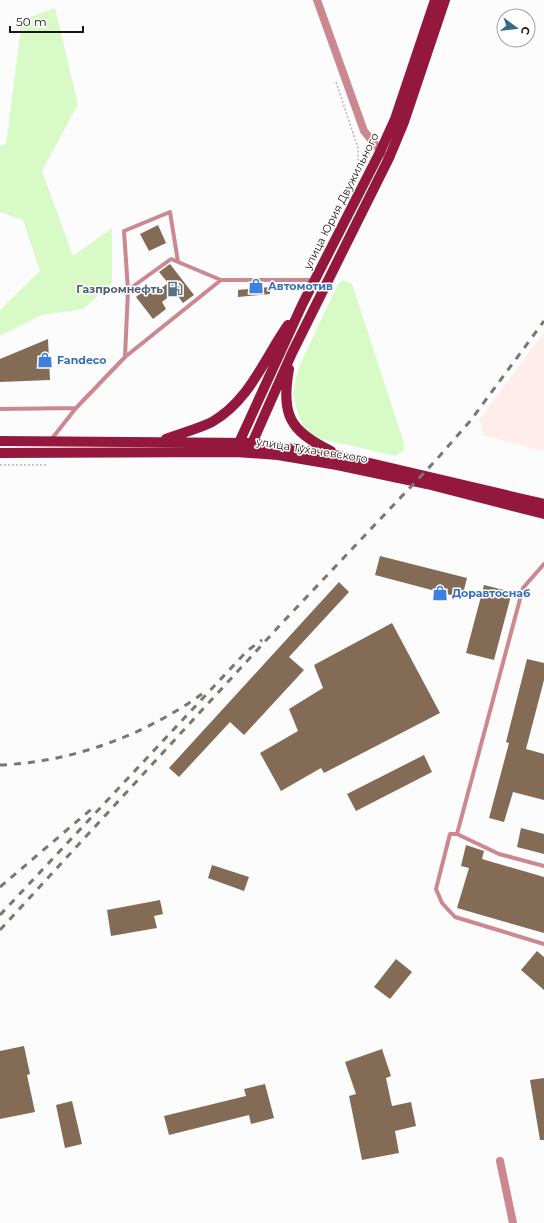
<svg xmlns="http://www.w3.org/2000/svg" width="544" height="1223" font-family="Montserrat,sans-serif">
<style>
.industrial{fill:#feedeb}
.green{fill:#d7fac6}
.building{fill:#836b56}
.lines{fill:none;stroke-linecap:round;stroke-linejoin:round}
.path{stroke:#b9b6b4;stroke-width:1.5;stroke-dasharray:2 2;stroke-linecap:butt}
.service{stroke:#cb8891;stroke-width:4}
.minor{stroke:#cb8891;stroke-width:8}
.primary{stroke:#94183d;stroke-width:10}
.rail{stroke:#7b7671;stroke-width:3;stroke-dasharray:7 7;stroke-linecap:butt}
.labels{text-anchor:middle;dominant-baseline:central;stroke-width:3;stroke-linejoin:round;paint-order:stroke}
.street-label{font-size:11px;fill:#1d140c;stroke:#fff}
.shop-label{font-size:11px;font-weight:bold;fill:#366cbe;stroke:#fff;text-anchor:start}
.service-label{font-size:11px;font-weight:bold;fill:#4e5e75;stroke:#fff;text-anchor:end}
</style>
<rect width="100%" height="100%" fill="#fcfcfc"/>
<!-- industrial -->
<path class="industrial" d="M544,332v119l-59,-15 -6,-16z"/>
<!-- green -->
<path class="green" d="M55,8l23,96 -36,67 31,85 39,-28v55l-29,26 -41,6 -42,21v-26l40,-39 -17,-51 -23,-8v-66l6,-2 16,-124z
M343,280l9,4 52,159v7l-9,6 -82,-19 -10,-11 -6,-15 -4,-18 5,-24 40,-85z"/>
<!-- building -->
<path class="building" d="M158,225l8,18 -17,8 -9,-17z
M170,264l24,31 -11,8 -8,-11 -13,10 4,7 -13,10 -17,-22 14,-11 5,7 13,-10 -9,-11z
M270,287v7l-32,3v-7z
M48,339l2,41 -50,2v-23z
M380,556l87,22 -5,20 -87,-23z
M339,582l10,10 -60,65 15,13 -60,65 -14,-13 -51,55 -10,-9z
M484,585l28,7 -18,68 -28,-7z
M392,623l48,90 -116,60 -3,-5 -40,23 -21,-38 38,-22 -9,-22 34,-21 -9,-23z
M527,659l17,4v17l-18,69 18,5v46l-31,-8 -9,30 -15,-4 20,-75 -3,-1z
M424,755l8,17 -76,39 -9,-17z
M521,828l23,6v20l-27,-7z
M466,845l18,6 -2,8 62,18v56l-87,-25 12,-40 -8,-2z
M212,865l37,12 -5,14 -36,-13z
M160,900l3,14 -9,2 3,12 -46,8 -4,-26z
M537,951l7,6v33l-23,-20z
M396,959l16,13 -22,27 -16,-12z
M24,1046l6,28 -3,1 8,37 -35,7v-68z
M382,1049l9,27 -5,2 6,28 19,-4 5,24 -21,5 4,22 -37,7 -13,-64 7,-2 -11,-32z
M544,1078v62h-4l-10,-60z
M265,1084l9,34 -23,6 -2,-9 -80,20 -5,-19 82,-20 -2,-7z
M72,1101l10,43 -17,4 -9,-43z"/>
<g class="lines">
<!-- path -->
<path class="path" d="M336,82l22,66v23
M0,465h46"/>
<!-- service -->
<path class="service" d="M128,290l-4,-59 46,-19 8,50
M125,357l3,-67 43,-31 50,21
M0,409l76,-1
M50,441l26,-33 49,-51 96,-77h94
M457,834l66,-246 21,-24
M544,866l-45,-12 -42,-20h-7l-14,55 6,14 13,14 89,27"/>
<!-- minor -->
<path class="minor" d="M317,0l47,131 19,23
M500,1161l13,62"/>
<!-- primary -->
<path class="primary" d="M289,369c-8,45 0,62 42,82
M166,439c15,-6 32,-10 46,-17 38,-22 52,-63 76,-97
M0,441l252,2 88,13 204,48
M237,447l65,-142 78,-153 15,-33 40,-119
M250,448l42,-95 97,-195 15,-36 41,-122
M0,453l236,-1 42,3 59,10 90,19 117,30"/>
<!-- rail -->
<path class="rail" d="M0,765c72,-3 143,-29 202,-71
M0,887l95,-81
M0,915l218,-233 29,-31 15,-11
M0,930l282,-307 155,-164 34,-39 73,-99"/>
</g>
<!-- icons -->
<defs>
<symbol id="shop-bare" viewBox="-9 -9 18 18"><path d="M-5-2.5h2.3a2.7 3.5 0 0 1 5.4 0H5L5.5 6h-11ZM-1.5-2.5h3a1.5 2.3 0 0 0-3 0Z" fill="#3f7fe0" stroke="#fff" stroke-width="2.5" paint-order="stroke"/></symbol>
<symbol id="fuel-bare" viewBox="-9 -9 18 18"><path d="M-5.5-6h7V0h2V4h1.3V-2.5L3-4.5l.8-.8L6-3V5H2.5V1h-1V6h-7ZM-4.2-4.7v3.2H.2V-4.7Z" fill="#5c6f8a" stroke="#fff" stroke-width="2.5" paint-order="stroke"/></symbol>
</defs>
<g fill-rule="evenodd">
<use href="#shop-bare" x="245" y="275" width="22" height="22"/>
<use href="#fuel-bare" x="164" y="278" width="22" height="22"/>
<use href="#shop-bare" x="34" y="349" width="22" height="22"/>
<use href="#shop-bare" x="429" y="582" width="22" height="22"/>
</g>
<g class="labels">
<!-- street labels -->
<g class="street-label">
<text transform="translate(341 201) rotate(-63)">улица Юрия Двужильного</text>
<text transform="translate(312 450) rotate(9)">улица Тухачевского</text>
</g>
<!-- shop labels -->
<g class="shop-label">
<text x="268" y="286">Автомотив</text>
<text x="57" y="360">Fandeco</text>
<text x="452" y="593">Доравтоснаб</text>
</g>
<!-- service labels -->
<g class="service-label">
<text x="163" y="289">Газпромнефть</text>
</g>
</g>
<!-- north arrow -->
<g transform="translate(516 28) rotate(105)"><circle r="19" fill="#ffffff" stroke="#a5a19e"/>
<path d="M0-3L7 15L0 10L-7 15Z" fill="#326b84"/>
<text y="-6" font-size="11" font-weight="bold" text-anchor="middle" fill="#1d140c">С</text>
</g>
<!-- scale -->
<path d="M10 26v6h73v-6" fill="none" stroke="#1d140c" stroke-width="2"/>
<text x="16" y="26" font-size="12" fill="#1d140c" stroke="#ffffff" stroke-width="3" paint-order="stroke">50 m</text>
</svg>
